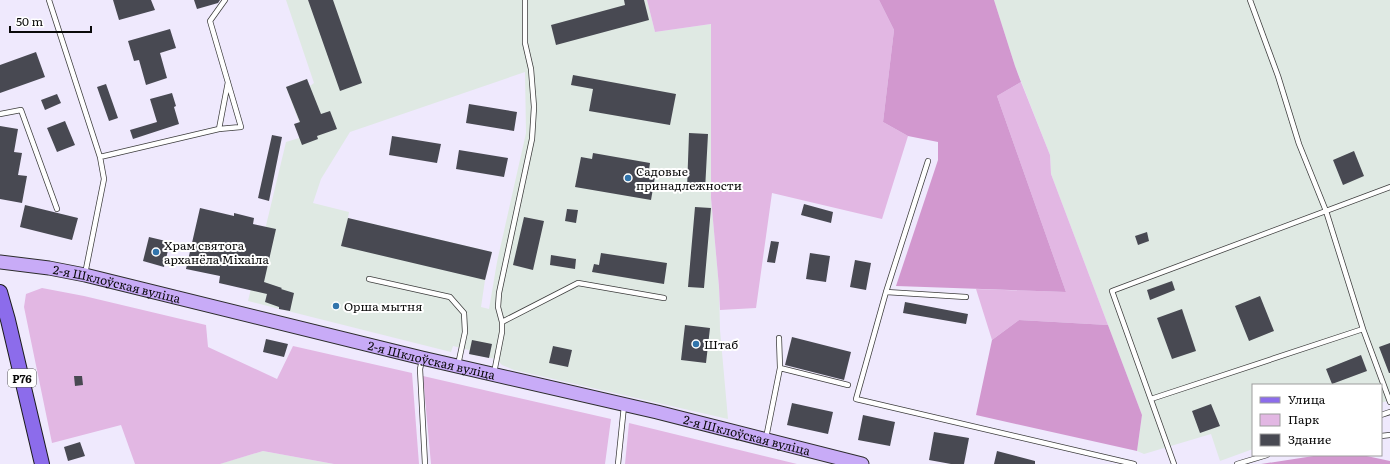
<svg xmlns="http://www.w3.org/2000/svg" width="1390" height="464" font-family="Literata,serif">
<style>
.industrial{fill:#dfe9e3;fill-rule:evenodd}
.green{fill:#e2b7e3}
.forest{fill:#d298cf}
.building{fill:#484952}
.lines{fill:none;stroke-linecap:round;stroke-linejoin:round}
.lane-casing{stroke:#3d3d3d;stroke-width:6}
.secondary-casing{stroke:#2c2c2c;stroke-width:15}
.primary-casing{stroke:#1b1b1b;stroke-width:16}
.lane{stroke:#fff;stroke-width:4.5}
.secondary{stroke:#c8abf7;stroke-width:13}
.primary{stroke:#8c6ceb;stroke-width:14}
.poi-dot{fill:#3174ab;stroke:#fff;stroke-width:1.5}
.labels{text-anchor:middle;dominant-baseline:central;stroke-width:4;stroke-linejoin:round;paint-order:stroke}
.shield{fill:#fff;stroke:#545454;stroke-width:1}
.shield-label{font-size:11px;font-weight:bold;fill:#0a0a0a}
.poi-label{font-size:12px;fill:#0a0a0a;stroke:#fff;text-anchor:start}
.street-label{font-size:12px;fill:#0a0a0a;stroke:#fff}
</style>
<rect width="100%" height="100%" fill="#efe9fd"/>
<!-- industrial -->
<path class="industrial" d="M286,0h361l8,32 56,-8v174l8,89 1,43 8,89 -214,-49 -12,-5 -6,-6 -27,-5v-4l-16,-4 -2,6 -203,-51 38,-159 13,-4v-16l-13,-35 21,-8 3,7 4,-3zM525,72l1,61 -29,129 -8,47 -8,-2 4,-27 7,-28 -144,-34 1,-6 -36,-9 8,-24 29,-47z
M994,0h396v400l-9,3v-18h-128v64l-33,12 -9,-27 -67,20 -7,-3 5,-36 -91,-241 -1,-19 -35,-89z
M263,451l71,13h-115z"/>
<!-- green -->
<path class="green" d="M647,0h232l15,30 -11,92 25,14 -26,83 -110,-26 -16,115 -36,2 -1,-23 -8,-89v-174l-56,8z
M1021,82l29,73 1,19 57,151 -89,-5 -27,20 -16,-51 90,3 -69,-196z
M42,288l42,8 122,29 2,22 69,32 16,-33 119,27 7,91h-85l-71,-13 -43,13h-85l-14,-39 -69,18 -28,-136 2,-13z
M423,376l188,43 -6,45h-174z
M629,423l168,41h-172z"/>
<!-- forest -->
<path class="forest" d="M879,0h115l21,66 6,16 -24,14 69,196 -170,-6 42,-126v-18l-30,-6 -25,-14 11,-92z
M1019,320l89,5 34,90 -5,36 -161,-36 16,-75z
M1320,455h42l28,6v3h-129z"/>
<!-- building -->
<path class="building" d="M113,0h38l4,10 -36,10z
M194,0h26l-2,3 -21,6z
M308,0h25l29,83 -22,8z
M624,0h20l5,20 -93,25 -5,-20 74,-20z
M170,29l6,19 -16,5 7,25 -21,7 -7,-25 -5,1 -6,-20z
M36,52l9,25 -45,16v-28z
M573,75l103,19 -6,31 -81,-14 4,-22 -22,-4z
M307,79l14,35 9,-3 7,18 -20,7 1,3 -16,6 -8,-21 6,-2 -14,-35z
M106,84l12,34 -9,3 -12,-34z
M172,93l4,13 -2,1 5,17 -46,15 -3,-9 27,-8 -7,-23z
M57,94l4,9 -16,7 -4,-10z
M469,104l48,8 -3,19 -48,-8z
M65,121l10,24 -18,7 -10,-24z
M0,126l18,3 -4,23 8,1 -4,22 9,1 -5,27 -22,-4z
M689,133l19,1 -3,56 -18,-1z
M272,135l10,2 -13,64 -11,-3z
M392,136l49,8 -4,19 -48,-8z
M459,150l49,8 -4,19 -48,-8z
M1354,151l10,25 -21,9 -10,-25z
M593,153l57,10 -1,7 7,1 -5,29 -76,-13 6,-30 11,2z
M804,204l29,8 -2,11 -30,-8z
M25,205l53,13 -6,22 -52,-13z
M695,207l16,1 -7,80 -16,-1z
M200,208l34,8v-3l20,5 -1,6 23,5 -12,53 18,6 -1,1 13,4 -4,18 -11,-2v-2l-14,-5 2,-8 -48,-11 1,-7 -34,-7z
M567,209l11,1 -2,13 -11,-2z
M524,217l20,4 -11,49 -20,-5z
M348,218l144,34 -7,28 -144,-34z
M1147,232l2,9 -11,4 -3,-9z
M149,237l21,5 -6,25 -21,-6z
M771,241l8,1 -4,21 -8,-1z
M601,253l66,10 -3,21 -72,-12 2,-8 5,1z
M810,253l20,3 -4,26 -20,-3z
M551,255l25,4 -1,10 -25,-4z
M855,260l16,3 -5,27 -16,-3z
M1172,281l3,9 -25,10 -3,-10z
M1260,296l14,35 -25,10 -14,-35z
M905,302l63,12 -2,10 -63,-11z
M1182,309l14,42 -24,8 -15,-41z
M685,325l25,3 -4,35 -25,-3z
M792,337l59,15 -7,28 -59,-15z
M266,339l22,5 -4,13 -21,-5z
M472,340l20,4 -3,14 -20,-4z
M1390,343v30h-1l-10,-26z
M553,346l19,4 -4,17 -19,-4z
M1361,355l6,16 -35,13 -6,-15z
M74,376h8l1,9 -8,1z
M792,403l41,9 -5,22 -41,-9z
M1211,404l9,22 -20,7 -8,-22z
M863,415l32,7 -5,24 -32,-6z
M934,432l35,6 -5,26h-13l-22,-4z
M80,442l5,14 -17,5 -4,-14z
M997,451l38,10v3h-41z"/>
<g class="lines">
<defs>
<path id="lane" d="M49,0l51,157 4,22 -19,95
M225,0l-15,21 31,106 -22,2 9,-47
M1250,0l28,76 21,68 27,67 37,118
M0,114l21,-4 36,99
M100,157l119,-28
M928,161l-42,131 -30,107 278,65
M369,279l81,18 14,16 1,19 -7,33
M886,292l80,5
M502,322l76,-39 86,15
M422,360l-2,9 5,95
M780,368l68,17
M494,373l8,-41v-10l-4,-15 1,-14 33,-154 2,-32 -3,-38 -6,-26v-43
M1151,399l212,-70 27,73
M1381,415l9,-3
M1381,436l9,-1
M766,438l14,-70 -1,-30
M618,464l6,-58
M1174,464l-62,-173 278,-104
M1237,464l30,-9"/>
<g id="secondary">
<path id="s1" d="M0,262l49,6 36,7 337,83 235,54 205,52"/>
</g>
<path id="primary" d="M0,292l8,28 34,144"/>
</defs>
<!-- lane casing -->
<use href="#lane" class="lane-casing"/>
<!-- secondary casing -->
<use href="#secondary" class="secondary-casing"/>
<!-- primary casing -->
<use href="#primary" class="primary-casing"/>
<!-- lane -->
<use href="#lane" class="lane"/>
<!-- secondary -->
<use href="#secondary" class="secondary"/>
<!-- primary -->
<use href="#primary" class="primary"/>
</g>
<!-- markers -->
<g class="poi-dot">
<circle cx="628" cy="178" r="4"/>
<circle cx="156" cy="252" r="4"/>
<circle cx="336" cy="306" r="4"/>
<circle cx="696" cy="344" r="4"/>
</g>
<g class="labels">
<!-- shield labels -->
<rect class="shield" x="8" y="369" width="28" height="18" rx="3"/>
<g class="shield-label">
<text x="22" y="378">Р76</text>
</g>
<!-- poi labels -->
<g class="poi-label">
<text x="636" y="171">Садовые<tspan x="636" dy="14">принадлежности</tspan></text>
<text x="164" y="245">Храм святога<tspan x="164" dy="14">арханёла Міхаіла</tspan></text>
<text x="344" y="306">Орша мытня</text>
<text x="704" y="344">Штаб</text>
</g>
<!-- street labels -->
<g class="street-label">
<text stroke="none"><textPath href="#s1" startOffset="119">2-я Шклоўская вуліца</textPath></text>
<text stroke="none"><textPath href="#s1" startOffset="443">2-я Шклоўская вуліца</textPath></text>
<text stroke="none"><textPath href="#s1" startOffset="767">2-я Шклоўская вуліца</textPath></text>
</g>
</g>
<!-- legend -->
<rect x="1252" y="384" width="130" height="72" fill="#ffffff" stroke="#9d9d9d"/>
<rect x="1260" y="397" width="20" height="6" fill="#8c6ceb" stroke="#9d9d9d"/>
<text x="1288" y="404" font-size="12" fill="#0a0a0a">Улица</text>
<rect x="1260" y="414" width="20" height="12" fill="#e2b7e3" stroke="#9d9d9d"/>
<text x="1288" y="424" font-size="12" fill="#0a0a0a">Парк</text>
<rect x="1260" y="434" width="20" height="12" fill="#484952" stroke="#9d9d9d"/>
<text x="1288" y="444" font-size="12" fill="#0a0a0a">Здание</text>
<!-- scale -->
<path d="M10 26v6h81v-6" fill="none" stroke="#0a0a0a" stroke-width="2"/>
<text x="16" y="26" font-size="12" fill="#0a0a0a" stroke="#ffffff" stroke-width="3" paint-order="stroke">50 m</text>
</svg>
